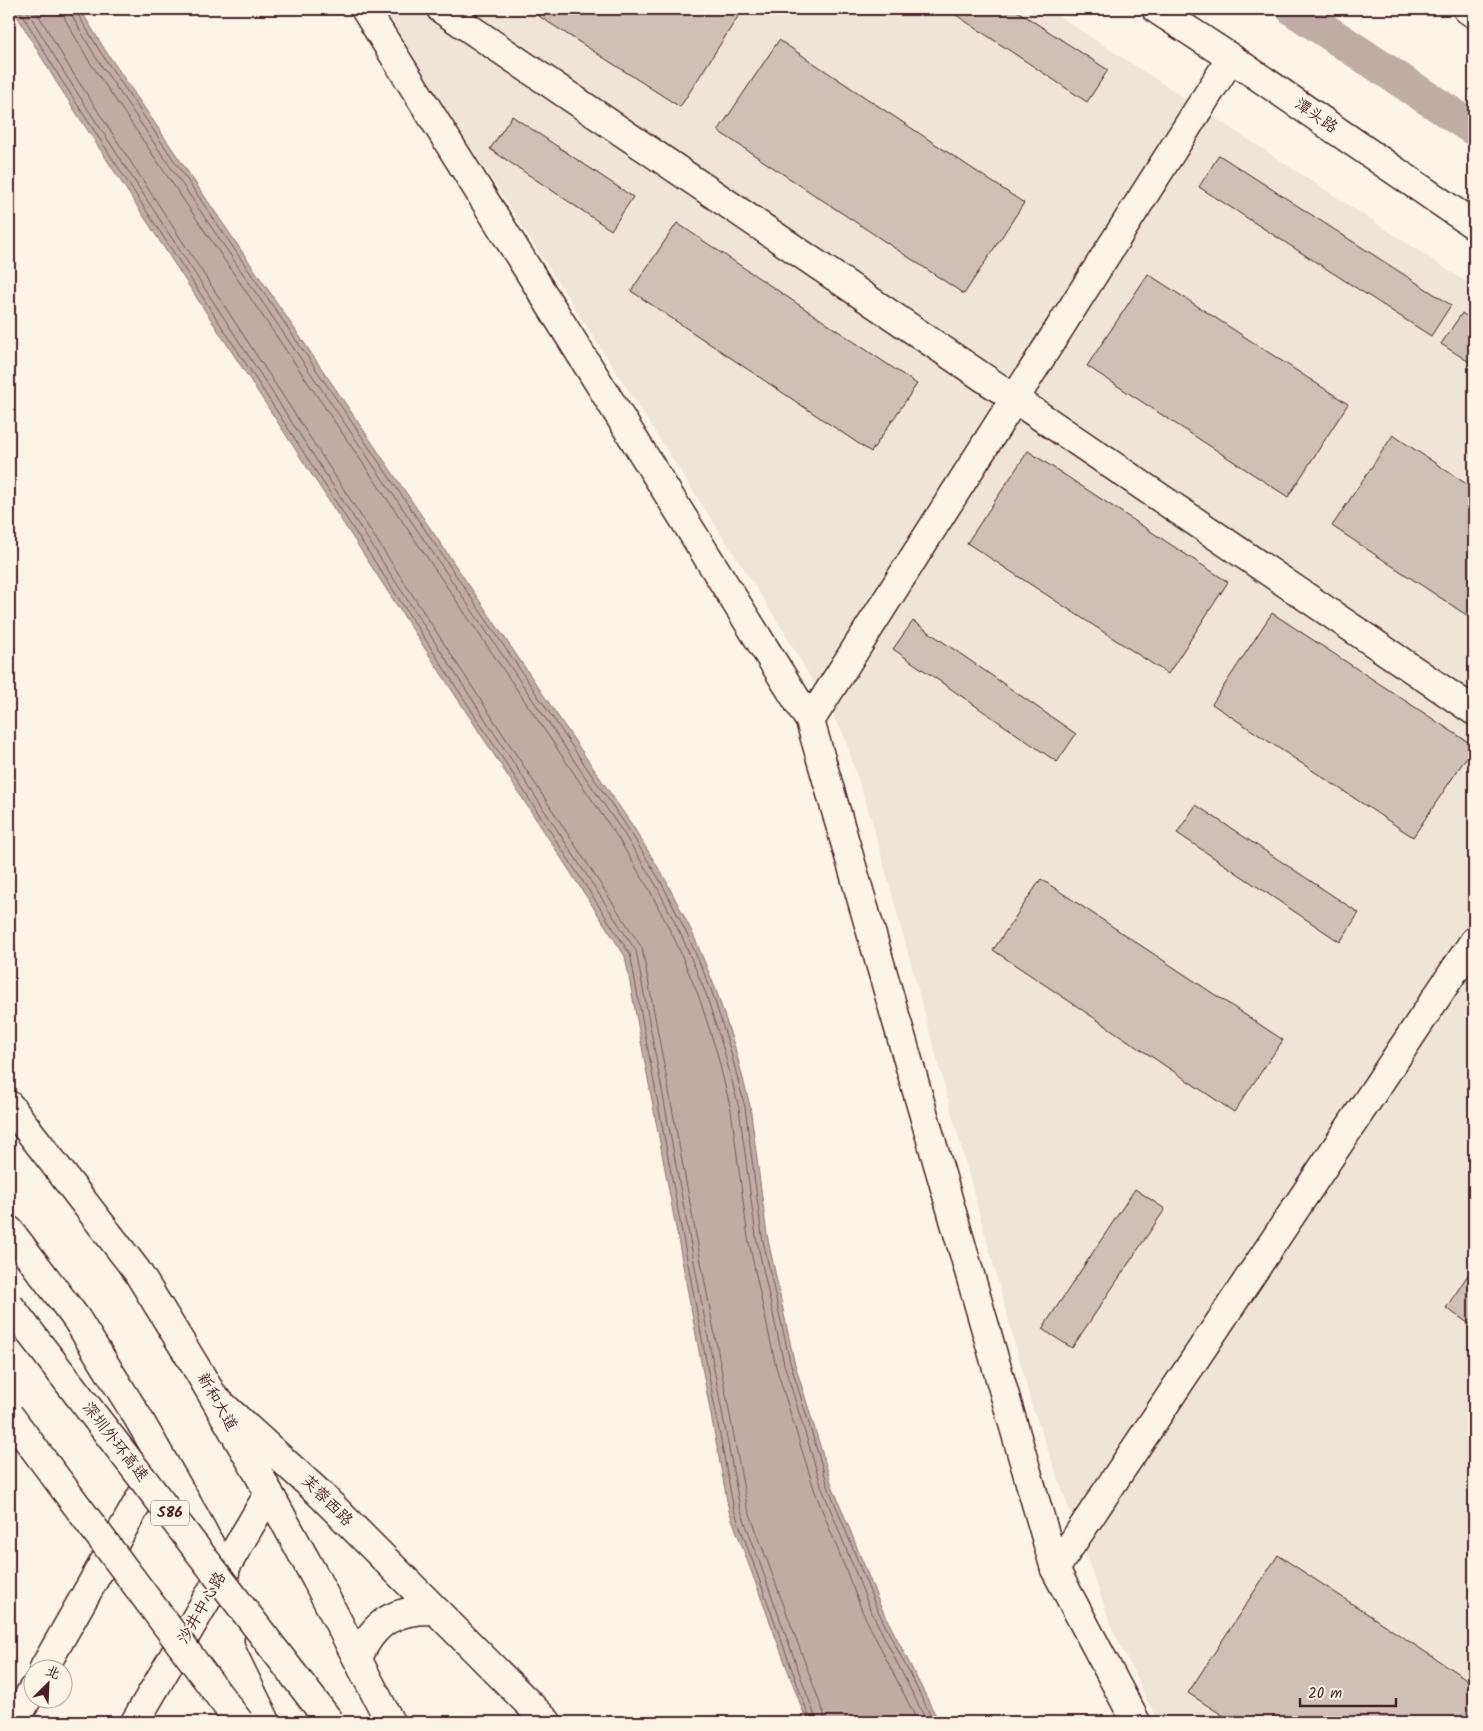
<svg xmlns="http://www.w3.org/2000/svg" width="1483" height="1731" font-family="Kalam,'LXGW WenKai TC',sans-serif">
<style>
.built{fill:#eee5d7}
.water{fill:#c0aca5;stroke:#917474}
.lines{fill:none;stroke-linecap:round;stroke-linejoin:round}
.shore{stroke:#79575c;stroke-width:1}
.canal{stroke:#c0aca5;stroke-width:34}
.building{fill:#cfc0b7;stroke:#4a1f2b}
.minor-casing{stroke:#4a1f2b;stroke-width:31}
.tertiary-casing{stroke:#4a1f2b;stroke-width:31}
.secondary-casing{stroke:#4a1f2b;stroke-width:31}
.minor{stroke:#fcf5e5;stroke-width:28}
.tertiary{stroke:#fcf5e5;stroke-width:28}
.secondary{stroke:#fcf5e5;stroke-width:28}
.motorway-bridge-casing{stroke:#4a1f2b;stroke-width:31;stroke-linecap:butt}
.motorway-bridge{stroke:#fcf5e5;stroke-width:28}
.labels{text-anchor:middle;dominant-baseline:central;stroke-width:4;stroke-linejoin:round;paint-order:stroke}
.shield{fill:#fcf5e5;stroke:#7f5f63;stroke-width:1}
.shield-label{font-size:15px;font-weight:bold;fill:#4a1f2b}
.street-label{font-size:16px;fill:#4a1f2b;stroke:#fcf5e5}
</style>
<rect width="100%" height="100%" fill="#fcf5e5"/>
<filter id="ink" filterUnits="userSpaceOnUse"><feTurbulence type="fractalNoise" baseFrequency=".02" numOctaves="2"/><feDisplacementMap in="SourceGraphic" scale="10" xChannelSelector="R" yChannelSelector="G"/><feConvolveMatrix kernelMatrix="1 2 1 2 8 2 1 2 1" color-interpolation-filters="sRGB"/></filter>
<g filter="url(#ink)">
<!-- built -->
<path class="built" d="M384,9h664l426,278v1435h-316l-45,-92 -81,-224 -159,-581 -30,-92 -67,-114 -350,-541z"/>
<!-- water -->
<path class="water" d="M13,9h67l25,41 529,778 31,51 28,55 23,56 19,58 15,58 17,129 27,126 38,124 48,120 59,117h-132l-78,-211 -104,-555 -570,-876z"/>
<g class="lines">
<!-- shore -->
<path class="shore" d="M19,9l41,69 570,876 104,556 77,212
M26,9l39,65 571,877 104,557 77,214
M35,9l36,61 571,878 105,558 77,208 1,8
M63,9l2,10 24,42 529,777 31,51 27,53 23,55 18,56 14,57 17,128 28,129 39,125 48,121 55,109
M70,9l2,7 23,40 529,778 32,51 27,54 23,55 18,57 15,57 17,129 28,127 38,124 48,121 57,113
M76,9l1,4 24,40 528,777 32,52 27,54 24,56 18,57 15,58 17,129 28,126 38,124 48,121 58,115"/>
<!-- canal -->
<path class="canal" d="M1293,9l181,120"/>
</g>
<!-- building -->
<path class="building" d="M528,9h201l10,6 -59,92z
M947,9h67l94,61 -21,32z
M779,40l245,163 -60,91 -246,-163z
M512,116l121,81 -22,33 -121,-81z
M1219,155l232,150 -20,31 -232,-149z
M677,223l240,161 -46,68 -240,-161z
M1148,274l200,130 -60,93 -201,-131z
M1462,313l12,8v44l-33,-21z
M1393,435l81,54v131l-142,-94z
M1028,451l200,131 -60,92 -201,-131z
M1272,613l202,133 -61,91 -201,-133z
M913,621l163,113 -19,28 -164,-113z
M1196,805l163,108 -19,29 -163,-109z
M1041,879l242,161 -49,72 -241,-162z
M1135,1189l30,20 -93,139 -30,-19z
M1474,1266v61l-28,-19z
M1278,1555l196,129v38h-241l-45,-29z"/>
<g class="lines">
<defs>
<path id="minor" d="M365,9l445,712 245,848 81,153
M441,9l1033,702
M1467,9l7,5
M810,721l421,-663"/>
<path id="tertiary" d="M1156,9l75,49 243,167
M219,1402l100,91 228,229
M1055,1569l419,-628
M358,1658c16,-37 38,-49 77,-48
M44,1668l115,-203
M15,1722l17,-32
M135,1722l134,-229"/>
<path id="secondary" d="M9,1105l128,166 62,101 60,103 57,104 74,143
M9,1230l67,88 61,98 58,101 30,56
M259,1640l40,82"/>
</defs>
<!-- minor casing -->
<use href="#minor" class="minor-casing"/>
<!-- tertiary casing -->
<use href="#tertiary" class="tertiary-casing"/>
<!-- secondary casing -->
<use href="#secondary" class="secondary-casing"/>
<!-- minor -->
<use href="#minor" class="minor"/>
<!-- tertiary -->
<use href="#tertiary" class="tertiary"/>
<!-- secondary -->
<use href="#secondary" class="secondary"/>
<defs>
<path id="motorway-bridge" d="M9,1305l321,417
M9,1415l230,307"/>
</defs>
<!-- motorway-bridge casing -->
<use href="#motorway-bridge" class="motorway-bridge-casing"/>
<!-- motorway-bridge -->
<use href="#motorway-bridge" class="motorway-bridge"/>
</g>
</g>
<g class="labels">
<!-- shield labels -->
<rect class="shield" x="151" y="1500.5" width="38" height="25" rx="4"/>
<g class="shield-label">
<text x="170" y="1513">S86</text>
</g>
<!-- street labels -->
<g class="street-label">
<text transform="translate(1316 116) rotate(35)">潭头路</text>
<text transform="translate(217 1402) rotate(60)">新和大道</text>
<text transform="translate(115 1442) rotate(52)">深圳外环高速</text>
<text transform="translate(327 1501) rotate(45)">芙蓉西路</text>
<text transform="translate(202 1608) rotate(-60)">沙井中心路</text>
</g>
</g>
<!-- margin -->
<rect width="1483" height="1731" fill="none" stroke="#fcf5e5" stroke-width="30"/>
<rect x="15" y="15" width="1453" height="1701" fill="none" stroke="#4a1f2b" stroke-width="2" filter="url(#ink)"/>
<!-- north arrow -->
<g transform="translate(48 1684) rotate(24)"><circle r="24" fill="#fcf5e5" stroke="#b59f9b"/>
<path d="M0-4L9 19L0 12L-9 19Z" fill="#4a1f2b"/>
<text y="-8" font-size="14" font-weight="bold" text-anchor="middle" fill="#4a1f2b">北</text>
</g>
<!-- scale -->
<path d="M1300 1698v8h96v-8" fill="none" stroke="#4a1f2b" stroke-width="2.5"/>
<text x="1308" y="1698" font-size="15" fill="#4a1f2b" stroke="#fcf5e5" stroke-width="4" paint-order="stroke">20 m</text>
</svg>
